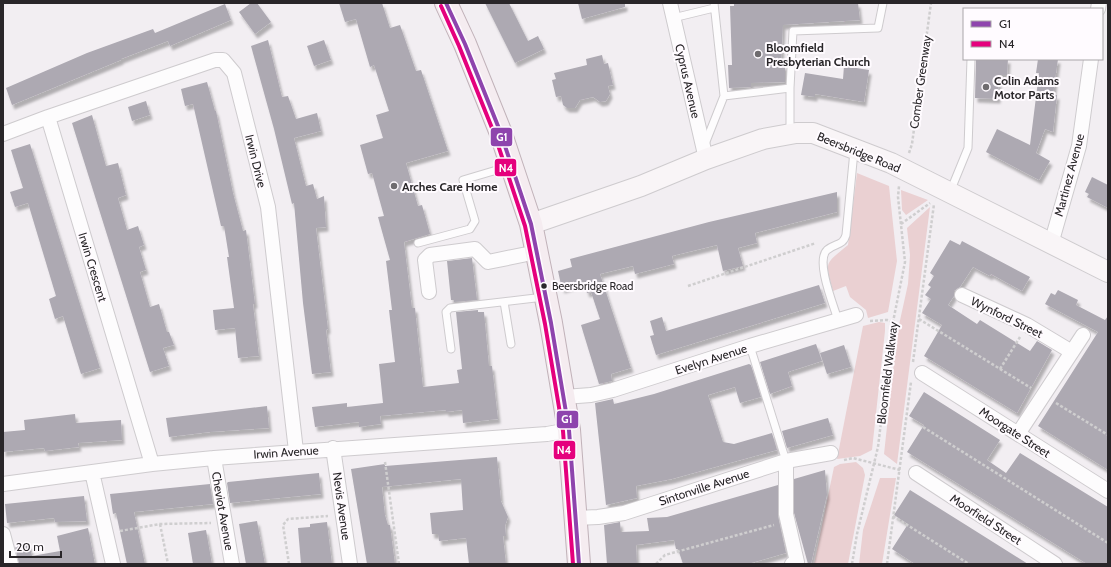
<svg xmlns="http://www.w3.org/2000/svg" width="1111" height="567" font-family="Cabin,sans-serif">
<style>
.green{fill:#ead0d2}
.building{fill:#ada9b2;filter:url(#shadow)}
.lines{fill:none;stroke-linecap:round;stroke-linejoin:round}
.service-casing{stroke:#cecbce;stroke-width:9}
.minor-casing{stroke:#cecbce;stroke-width:16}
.secondary-casing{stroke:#cecbce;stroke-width:22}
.primary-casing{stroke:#c1b2b9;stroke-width:24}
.path{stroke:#cfcecf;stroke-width:2.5;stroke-dasharray:3 2;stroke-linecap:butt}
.service{stroke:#fdfcfd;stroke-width:7}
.minor{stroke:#fdfcfd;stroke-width:14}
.secondary{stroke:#f9f5f7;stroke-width:20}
.primary{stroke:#f5ecf0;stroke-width:22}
.bus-1-casing{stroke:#fffbff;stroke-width:7}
.bus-2-casing{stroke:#fffbff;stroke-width:7}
.bus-1{stroke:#8e44ad;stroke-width:4}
.bus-2{stroke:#e5007d;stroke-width:4}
.poi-dot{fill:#6f6c6f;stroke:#fffbff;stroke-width:1.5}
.bus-dot{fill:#292629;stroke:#fffbff;stroke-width:1.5}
.labels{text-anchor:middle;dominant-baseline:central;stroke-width:4;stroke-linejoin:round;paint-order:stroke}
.bus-label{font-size:11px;fill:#292629;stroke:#fffbff;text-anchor:start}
.poi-label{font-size:12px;font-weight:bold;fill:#292629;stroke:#fffbff;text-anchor:start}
.street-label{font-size:12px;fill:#292629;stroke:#fffbff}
.line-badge{stroke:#fffbff;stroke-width:1.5}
.badge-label{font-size:11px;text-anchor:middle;font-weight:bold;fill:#fff}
</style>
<defs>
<filter id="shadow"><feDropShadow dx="2.5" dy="4.5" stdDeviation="1" flood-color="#0004"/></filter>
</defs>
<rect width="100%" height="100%" fill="#f2eef2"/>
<!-- green -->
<path class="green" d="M857,173l32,13 8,75 -9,51 -20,6 -2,-8 -16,-13 -4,-11 -13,5c-8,-30 -9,-26 15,-46z
M901,190l27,10 -22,15 -4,-5z
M930,207l-33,257 -13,-10 13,-120 11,-50 2,-29 -3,-27z
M879,322l6,1v8l-13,119 -12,6 -23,3 26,-133z
M856,462l7,6 2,7 -17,89h-34l20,-97 6,-3z
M880,478h16l-14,86h-23l4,-34z"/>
<!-- building -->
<path class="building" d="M251,3h6l14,19 -16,12 -16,-22z
M339,3h43l8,25 10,-3 16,46 5,-1 27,81 -42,12 12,43 4,-1 8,29 -26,8 8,66h3l8,79 36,-4 -2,-13 5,-1 -6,-57 22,-2v2h6l5,54h3l6,53 -35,4 -1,-13 -16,2v-2l-66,6 1,8 -22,3v-5l-44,5 -3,-20 35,-4v4l36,-4 -4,-39 16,-2 -6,-52h3l-6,-49 4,-1 -12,-43 6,-1 -12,-43 -4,1 -8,-29 23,-7 -7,-23 13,-4 -15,-46 -4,2 -14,-48 -11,3z
M485,3h24l19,38 10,-5 6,13 -29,14z
M578,3h47v4l-43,12z
M734,3h124l2,17 -77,5 -2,40h4v17l-34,1v4l-22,1 -1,-23h4l-2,-59h4z
M225,4l6,16 -61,26 -2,-5 -47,18v1l-109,45 -6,-17 81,-35 66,-24 2,4z
M268,40l14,57 6,-1 8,23 21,-6 4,18 -27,7 12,48 7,-2 4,15 7,-3 2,31 -10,1 12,101 -2,1 5,42 -19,2 -9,-71 -9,-100 -2,1 -18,-75 -23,-83z
M324,40l7,20 -17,6 -7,-20z
M602,55l2,9 4,-1 5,22 -5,1 2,8 -4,7 -6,1 -7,-5 -13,3 -5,8h-8l-4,-3 -2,-9 -5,1 -4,-17 4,-1 -2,-6 33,-8 -1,-6z
M976,59h32l-1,16h-8l-1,24 -23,-1z
M1038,59h20l-5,36h4l-4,37 -8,-3 -9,24 14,8 -11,19 -53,-28 11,-23 33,16 9,-72h-3z
M844,66l25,4 -5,32 -49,-8v3l-14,-2 4,-22 38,6z
M207,82l8,29h1l17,82 10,38 3,-1 9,74h-2l6,52 -21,2 -3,-30 -20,2 -2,-20 21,-2 -7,-51h2l-5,-31h-3l-28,-122 -8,2 -4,-17z
M146,101l4,14 -18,6 -4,-14z
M92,115l14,51 12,-3 8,32 -8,3 9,32 11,-4 6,19 -5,2 7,23 -6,2 10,35 9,-3 8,28h2l5,13 -11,3 6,18 -19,6 -78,-249z
M30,144l70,224 -19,6 -18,-58 -8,3 -6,-20 7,-3 -28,-93 -13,4 -5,-15 13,-4 -12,-38z
M1092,177l16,8v23l-21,-11 2,-3 -4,-2z
M837,192v20l-82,21 2,10 -19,5 5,18 -20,5 -6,-26 -45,11 2,8 -39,10 -2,-8 -33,8 31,94 -20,6 1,7 -13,3 -18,-59 19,-6 -9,-27 -4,1 -3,-11 -22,7 -4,-18 14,-4 -2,-8 139,-37z
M950,240l10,5 2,-4 68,36 -8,14 -31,-17 -1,2 -17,-9 -13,20 -6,4v5l-6,9 29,19 3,-4 50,31 7,-10 15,9 -35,63 -93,-57 18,-31 -20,-12 9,-14 -6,-4 6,-8 -3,-2 6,-9 -4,-3z
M472,258l5,42 -23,2v-2h-3l-4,-39z
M819,285l6,18 -169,52 -6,-19 4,-1 -4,-14 12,-4 4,14z
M1058,290l20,10 -2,5 29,15 3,-4v154l-70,-44 60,-94 -53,-28 6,-11 4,2z
M816,344l6,17 -34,11 4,14 -22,8 -10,-32z
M844,345l7,22 -24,7 -7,-21z
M749,364l2,1 10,32 -21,6 -5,-16 -27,8 15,47 11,2 38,-11 5,17 -105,29 -36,7 1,12 -31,7 -11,-102 18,-4 1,5 40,-10z
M924,392l76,48 -13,20 19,13 14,-20 88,54v57h-21l-180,-112 17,-27 -15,-9z
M267,406l2,22 -59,4 -41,5 -3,-19z
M75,414l1,9 45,-3 1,20 -44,3 1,4 -34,4 -1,-3 -41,4v-20l22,-2 -1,-10z
M828,418l5,17 -46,13 -5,-17z
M497,457l4,44 7,16 -3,9 1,10h-3l3,28h-37l-3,-26 -27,3 -1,-7h-6l-2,-21 33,-3 -2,-31 -79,8 3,28 3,10h2l5,39h-28l-16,-95 34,-5v2z
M825,470l2,25 -16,69h-3l-14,-51v-34z
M319,473l2,21 -91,9 -3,-20 1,-1z
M210,484l3,20 -79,8 11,52h-18l-11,-51 -3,1 -3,-20z
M778,485v31l8,37 -38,11h-65l-5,-15h-2l-2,-9 -38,5 1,19h-30l-3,-39 16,-3 1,10 28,-1 -2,-13 20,-1z
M910,490l56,35 62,39h-113l-23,-15 16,-25 -14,-9z
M84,496l3,25 -32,1 -1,-4 -47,5 -2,-19z
M257,521l8,43h-19l-7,-40z
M327,522l5,42h-31l-3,-36 12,-1v-3z
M88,528l7,36h-76l-4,-17 14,-3 3,12 28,-5 -3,-15z
M206,530l6,34h-19l-5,-31z"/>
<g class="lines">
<defs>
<path id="service" d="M714,3l10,93 66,-8 3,-57 85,-3 5,-25
M673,18l41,-10
M790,132v-44
M705,144l19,-48
M950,192l18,-44 3,-89
M418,243l52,-14 5,-8 -12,-41 47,-14
M504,302l7,42
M838,320c-4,-14 -23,-59 -11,-70 8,-7 16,-4 19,-15l8,-84
M750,346l36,115
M451,349l-5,-37 4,-4 94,-11"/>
<path id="minor" d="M670,3l36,156
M1098,9l1,-6
M48,117l167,-57h8l11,13 34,134 28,244
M3,134l45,-17 104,347
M1051,244l28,-98 12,-87
M429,292l-4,-32 5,-5 45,-6 13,13 49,-10
M962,295l65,30 45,27
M922,373l186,118
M564,397l27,-2 22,-5 137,-44 106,-31
M1018,434l65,-99
M333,448l17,116
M214,458l18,106
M786,461v53l11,48 -5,2
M92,472l21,92
M916,473l139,91
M3,484l149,-20 62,-6 333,-24 22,-4
M576,518l22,-1 26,-4 162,-52 45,-8
M3,534l8,30"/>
<path id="secondary" d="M531,224l110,-38 65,-27 57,-20 33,-6h17l78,30 217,109"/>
<path id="primary" d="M446,3l19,41 35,87 31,93 20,99 18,107 10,134"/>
</defs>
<!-- service casing -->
<use href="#service" class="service-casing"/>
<!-- minor casing -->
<use href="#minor" class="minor-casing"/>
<!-- secondary casing -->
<use href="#secondary" class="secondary-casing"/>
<!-- primary casing -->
<use href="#primary" class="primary-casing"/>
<!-- path -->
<path class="path" d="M909,153l3,-9 19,-141
M901,224l29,-21
M688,286l128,-43
M919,319l112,69
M870,321l17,-1 6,2
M913,362l21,-158
M1000,369l20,-32
M1056,403l52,32
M923,427l185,116
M844,460l9,-2 47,12
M385,462l14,102
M893,516l76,48
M160,524l8,40
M120,531l40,-7 51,-1
M289,564l-6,-39 5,-6 40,-3
M656,564l9,-9 109,-30
M852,564l5,-30 21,-87 15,-125 12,-60 -7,-65 1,-11
M887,564l24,-182"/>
<!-- service -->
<use href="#service" class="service"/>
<!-- minor -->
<use href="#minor" class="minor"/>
<!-- secondary -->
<use href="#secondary" class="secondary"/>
<!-- primary -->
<use href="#primary" class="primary"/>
<defs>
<path id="bus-1" d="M446,3l19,41 35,87 31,93 20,99 18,107 10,134"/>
<path id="bus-2" d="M441,6l18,40 35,87 31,93 20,98 18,107 10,133"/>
</defs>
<!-- bus-1 casing -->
<use href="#bus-1" class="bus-1-casing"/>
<!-- bus-2 casing -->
<use href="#bus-2" class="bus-2-casing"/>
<!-- bus-1 -->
<use href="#bus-1" class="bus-1"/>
<!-- bus-2 -->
<use href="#bus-2" class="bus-2"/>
</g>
<!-- markers -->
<g class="poi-dot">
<circle cx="758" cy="54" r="4"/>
<circle cx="986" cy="87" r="4"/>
<circle cx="394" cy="186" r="4"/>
</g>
<circle class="bus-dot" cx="544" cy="286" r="3.5"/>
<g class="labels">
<!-- bus labels -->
<g class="bus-label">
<text x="552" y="286">Beersbridge Road</text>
</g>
<!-- poi labels -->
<g class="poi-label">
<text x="766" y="47">Bloomfield<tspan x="766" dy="14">Presbyterian Church</tspan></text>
<text x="994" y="80">Colin Adams<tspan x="994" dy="14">Motor Parts</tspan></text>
<text x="402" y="186">Arches Care Home</text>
</g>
<!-- street labels -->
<g class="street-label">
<text transform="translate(688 81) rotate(77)">Cyprus Avenue</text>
<text transform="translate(920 82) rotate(-82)">Comber Greenway</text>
<text transform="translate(859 152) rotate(22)">Beersbridge Road</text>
<text transform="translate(256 161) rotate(76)">Irwin Drive</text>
<text transform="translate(1069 175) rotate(-75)">Martinez Avenue</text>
<text transform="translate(93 267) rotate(73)">Irwin Crescent</text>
<text transform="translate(1007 317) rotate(26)">Wynford Street</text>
<text transform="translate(711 359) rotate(-18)">Evelyn Avenue</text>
<text transform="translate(887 373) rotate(-83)">Bloomfield Walkway</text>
<text transform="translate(1015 432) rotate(33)">Moorgate Street</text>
<text transform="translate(286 452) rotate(-4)">Irwin Avenue</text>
<text transform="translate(704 487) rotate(-18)">Sintonville Avenue</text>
<text transform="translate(342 506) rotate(82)">Nevis Avenue</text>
<text transform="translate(223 511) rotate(80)">Cheviot Avenue</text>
<text transform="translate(986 519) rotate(33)">Moorfield Street</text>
</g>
</g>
<g class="line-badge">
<rect x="490" y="127" width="23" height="20" rx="4" fill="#8e44ad"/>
<rect x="494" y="158" width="23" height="19" rx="4" fill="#e5007d"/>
<rect x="556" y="410" width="23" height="19" rx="4" fill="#8e44ad"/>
<rect x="553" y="440" width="23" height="20" rx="4" fill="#e5007d"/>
</g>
<g class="badge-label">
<text x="502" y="141">G1</text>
<text x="506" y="172">N4</text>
<text x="567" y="423">G1</text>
<text x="564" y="454">N4</text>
</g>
<!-- border -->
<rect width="1111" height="567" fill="none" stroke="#292629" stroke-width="8"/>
<!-- legend -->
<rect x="963" y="8" width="140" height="52" fill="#fffbff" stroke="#a9a6a9"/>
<rect x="971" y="21" width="20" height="6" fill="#8e44ad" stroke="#a9a6a9"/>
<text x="999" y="28" font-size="12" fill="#292629">G1</text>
<rect x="971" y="41" width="20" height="6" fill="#e5007d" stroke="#a9a6a9"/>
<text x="999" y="48" font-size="12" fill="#292629">N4</text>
<!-- scale -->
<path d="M10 551v6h51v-6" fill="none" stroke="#292629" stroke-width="2"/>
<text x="16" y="551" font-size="12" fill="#292629" stroke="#fffbff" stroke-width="3" paint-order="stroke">20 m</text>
</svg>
